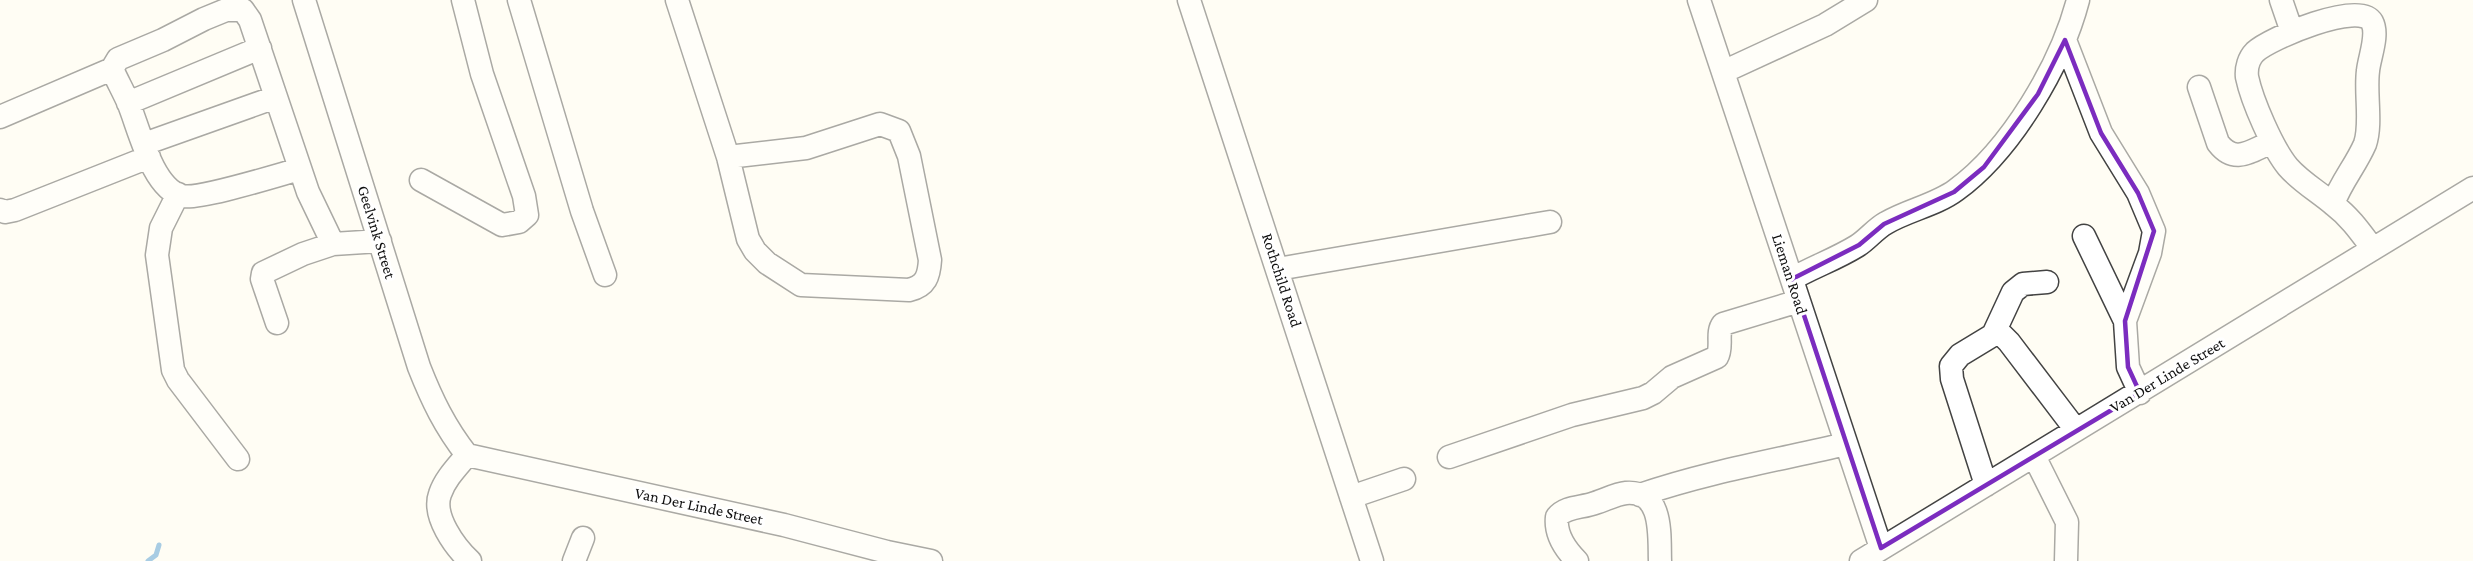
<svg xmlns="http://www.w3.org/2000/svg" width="2473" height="561" font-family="'Crimson Pro',serif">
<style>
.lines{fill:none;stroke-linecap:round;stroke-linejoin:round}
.stream{stroke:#3f91ce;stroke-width:5}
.minor-casing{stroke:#434343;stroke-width:25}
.minor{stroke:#fff;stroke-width:22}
.marked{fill:none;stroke:#7b2cbf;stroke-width:4.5;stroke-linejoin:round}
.labels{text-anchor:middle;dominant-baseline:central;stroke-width:6;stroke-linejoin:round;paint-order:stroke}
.street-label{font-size:16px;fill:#101010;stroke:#fff}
</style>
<rect width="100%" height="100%" fill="#fffdf4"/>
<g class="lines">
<!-- stream -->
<path class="stream" d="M148,561l8,-6 3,-10"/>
<defs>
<path id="minor" d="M304,0l115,367c13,33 26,60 48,88
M519,0l63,211 23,64
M677,0l51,157 20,82 7,12 12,12 34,22 108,5c17,-4 20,-14 21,-30l-21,-104 -10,-25 -19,-7 -74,24 -78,9
M1189,0l183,561
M1699,0l182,548
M2281,0l11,32
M2065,40l36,93 37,60 16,38 -4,22 -25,68 3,46 12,26
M1723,72l102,-47 41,-25
M2199,87l19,56c17,22 32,8 54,-1
M128,103l132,-55
M0,117l112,-48
M144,144l132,-47
M300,169c-22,6 -101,31 -118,27 -30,-8 -43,-68 -54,-94 -5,-11 -11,-22 -16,-33l6,-10 45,-19 41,-21 22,-9h17l7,10 58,172 25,52 47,-3
M421,180l81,45 17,-3 8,-7 -3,-19 -42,-122 -19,-74
M178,194l-17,34 -4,27 16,115 5,10 60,79
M2333,204c8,-22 23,-39 32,-60 7,-20 0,-51 3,-73 1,-13 11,-36 4,-49 -12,-22 -102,16 -117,30 -6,6 -9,16 -8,25 5,24 26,72 41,90 13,15 31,25 46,38 16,12 27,28 39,44
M0,210l5,2 10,-2 134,-53
M2084,236l41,85
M1278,269l272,-47
M1792,279c21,-12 44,-20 65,-33 10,-6 18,-17 29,-23 22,-13 50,-18 70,-33 55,-40 105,-125 122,-190
M277,323l-15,-44 1,-6 40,-19 30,-10
M1993,335l20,-43 10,-8 24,-2
M467,455l317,70 103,27 44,9
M467,455c-10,12 -22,24 -27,39 -8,22 15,53 30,67
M2034,456l33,66 -1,39
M1449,457l123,-42 71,-17 10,-5 19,-16 45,-20c6,-10 -1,-24 6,-33l76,-23
M1986,485l-34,-106 -1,-13 9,-11 33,-20h9l7,7 67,88
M1640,495c67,-23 137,-35 206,-51
M1351,497l53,-18
M574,561l9,-23
M1577,561c-12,-12 -22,-27 -20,-44 9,-11 25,-9 38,-14 10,-3 21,-9 31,-10 38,-3 33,43 34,68
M1861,561l612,-373"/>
</defs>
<!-- minor casing -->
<use href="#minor" class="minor-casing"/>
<!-- minor -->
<use href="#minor" class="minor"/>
</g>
<!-- marked area -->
<path d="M0 0H2473V561H0ZM2065,40l36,93 37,60 16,38 -29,90 3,46 12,26 -259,155 -89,-269 67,-34 25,-21 70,-32 30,-25 54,-73z" fill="#fffdf4" fill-opacity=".55" fill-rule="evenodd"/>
<path class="marked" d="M2065,40l36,93 37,60 16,38 -29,90 3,46 12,26 -259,155 -89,-269 67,-34 25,-21 70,-32 30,-25 54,-73z"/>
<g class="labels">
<!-- street labels -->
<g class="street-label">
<text transform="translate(377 232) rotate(73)">Geelvink Street</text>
<text transform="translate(1790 274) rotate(72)">Lieman Road</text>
<text transform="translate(1282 280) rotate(72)">Rothchild Road</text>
<text transform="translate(2167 375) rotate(-31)">Van Der Linde Street</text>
<text transform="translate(699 506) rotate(12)">Van Der Linde Street</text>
</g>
</g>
</svg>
